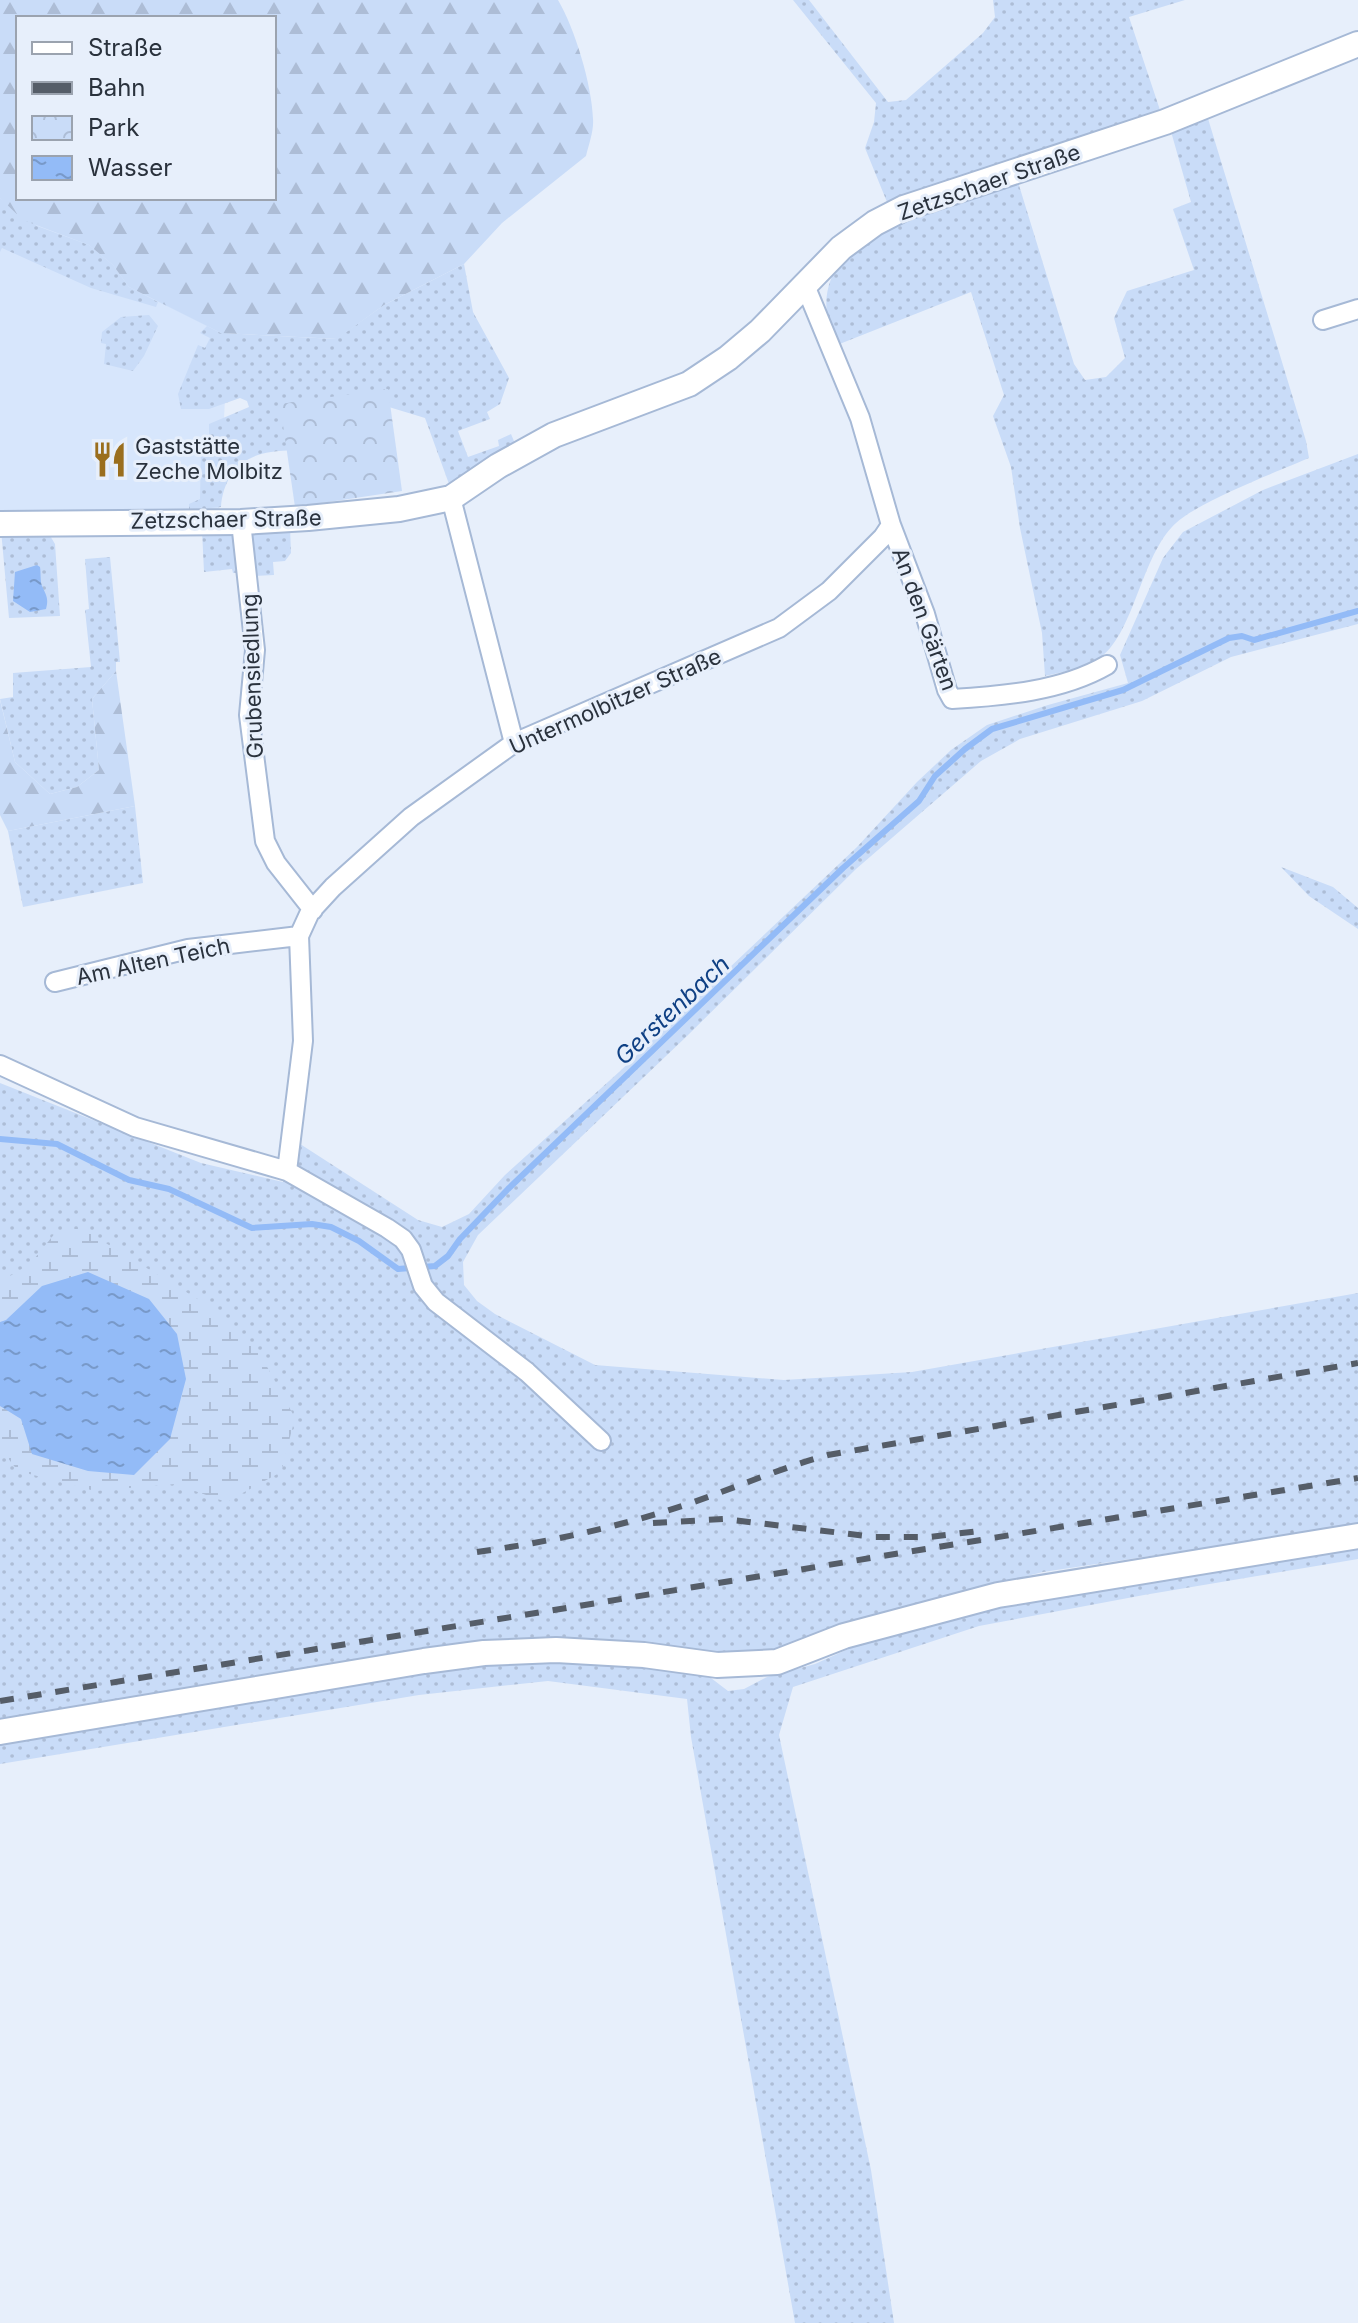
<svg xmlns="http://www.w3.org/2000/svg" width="1358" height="2323" font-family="Inter,sans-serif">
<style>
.built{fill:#d7e6fc}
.grass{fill:url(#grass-dots)}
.forest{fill:url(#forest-firs);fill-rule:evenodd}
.wetland{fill:url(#wetland-marsh)}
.park{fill:url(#park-crowns)}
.water{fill:url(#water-ripples)}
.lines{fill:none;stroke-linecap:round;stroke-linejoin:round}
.stream{stroke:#93bbf7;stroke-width:6}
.minor-casing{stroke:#a6b9d6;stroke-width:22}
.tertiary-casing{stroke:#a6b9d6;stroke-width:28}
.minor{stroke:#fff;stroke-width:18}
.tertiary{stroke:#fff;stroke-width:24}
.rail{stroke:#555d68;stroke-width:6;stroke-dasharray:14 14;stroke-linecap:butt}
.labels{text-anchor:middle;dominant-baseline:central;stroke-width:6;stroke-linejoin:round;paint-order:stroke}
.street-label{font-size:22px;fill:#2a323d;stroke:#e7effb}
.poi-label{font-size:22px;fill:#2a323d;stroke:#e7effb;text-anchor:start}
.water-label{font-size:24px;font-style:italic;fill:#0f4084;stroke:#e7effb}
</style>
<defs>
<pattern id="grass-dots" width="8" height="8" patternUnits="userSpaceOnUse" patternTransform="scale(2)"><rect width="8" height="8" fill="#c9dcf8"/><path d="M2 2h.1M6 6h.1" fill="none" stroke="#adbdd6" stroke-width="1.8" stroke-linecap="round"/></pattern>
<pattern id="forest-firs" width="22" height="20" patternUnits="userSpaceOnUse" patternTransform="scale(2)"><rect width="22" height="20" fill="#c9dcf8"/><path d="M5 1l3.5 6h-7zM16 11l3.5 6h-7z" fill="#adbdd6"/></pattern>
<pattern id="wetland-marsh" width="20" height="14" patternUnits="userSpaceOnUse" patternTransform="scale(2)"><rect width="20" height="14" fill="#c9dcf8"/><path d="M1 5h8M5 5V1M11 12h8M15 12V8" fill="none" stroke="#adbdd6"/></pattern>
<pattern id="park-crowns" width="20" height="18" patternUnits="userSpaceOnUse" patternTransform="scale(2)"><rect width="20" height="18" fill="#c9dcf8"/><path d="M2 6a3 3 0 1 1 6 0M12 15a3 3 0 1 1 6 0" fill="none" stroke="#adbdd6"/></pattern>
<pattern id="water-ripples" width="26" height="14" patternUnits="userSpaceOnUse" patternTransform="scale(2)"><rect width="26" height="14" fill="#93bbf7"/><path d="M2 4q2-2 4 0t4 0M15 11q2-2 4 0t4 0" fill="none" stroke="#7899c9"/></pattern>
</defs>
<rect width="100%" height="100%" fill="#e7effb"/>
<!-- built -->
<path class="built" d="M0,171l18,27 211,122 -10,197h-219z"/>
<!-- grass -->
<path class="grass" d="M793,0h16l79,102 18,-2 77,-67 12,-16 -2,-17h192l-56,17 31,93 -273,92 -22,-54 9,-26 2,-19z
M1206,112l100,329 3,17c-32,14 -116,45 -137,69 -32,34 -39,110 -74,132 -16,10 -35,13 -53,17l-3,-43 -22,-105 -9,-61 -18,-51 11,-21 -33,-103 -134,53c-10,-22 -15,-43 -6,-66 21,-53 136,-82 187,-97l56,182 11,16 21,-3 19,-19 -11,-40 13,-27 67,-21 -21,-61 18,-7 -21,-74z
M0,198l37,28 52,19 24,20 16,22 29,15 -2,5 -65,-19 -89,-40 -2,4z
M464,264l9,48 36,66 -9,26 -13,8 3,7 -32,12 10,26 31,-11 -1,-6 13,-6 5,12 -67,38 -24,-66 -46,-14c-21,12 -55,36 -77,44 -9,3 -21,2 -31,4 -31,4 -48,26 -50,55l-32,3v-6l11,-5 1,-50h8v-25l40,-17 -2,-6 -7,-3 -31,11h-28l-3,-15 20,-49 7,3 5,-10 -10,-5 7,-7 14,7 115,6 48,-34z
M149,315l9,11 -14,30 -11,15 -29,-7 2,-20 -5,-1 1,-11 19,-15z
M1358,454v170l-127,33 -89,44 -122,38 -39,22 -125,108 -170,168 -208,198 -15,27 1,23 13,16 18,13 100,51 189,15 128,-8 446,-79v232l-315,47 -87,22 -168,60 -53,5 -199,-18 -536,82v-640l201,80 82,19 14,-40 121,78 24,7 27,-13 36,-39 114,-103 238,-225 60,-65 34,-32 36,-25 61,-20 80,-22 -8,-28 43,-97 20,-26 80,-42z
M290,528l1,25 -6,8 -12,1 1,13 -21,1 -3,-40 7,-6z
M46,529l9,15 5,72 -51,2 -8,-88z
M202,530l27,1 8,6 4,36h-8l-1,-4 -28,3z
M110,557l10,105h-4v9l-24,28 7,71 -22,17 -27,7 -35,-32 -15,-63 13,-2v-24l78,-6 -6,-57 4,-1 -4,-50z
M135,806l8,77 -120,24 -15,-76z
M1281,867l52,20 25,21v21l-49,-33z
M1358,1541v18l-214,36 -165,31 -186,61 -14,48 92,435 23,153h-99l-104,-586 -4,-38 -139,-18 -129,14 -419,69v-23l520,-83 103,6 72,10 16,4 17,13 16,-2 23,-12 48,-13 49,-22 89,-29z"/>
<!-- forest -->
<path class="forest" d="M0,0h558c17,29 34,85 35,119 1,11 -4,25 -7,37l-84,67 -38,41 -80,41 -47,34 -116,-6 -92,-46 -16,-22 -24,-20 -66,-25 -23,-22zM274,18v180h-256v-180z
M116,671l19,135 -127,25 -8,-16v-115l15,62 35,32 27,-7 22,-17 -7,-71z"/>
<!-- wetland -->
<path class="wetland" d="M81,1228l133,81 45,43 36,66 -14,54 -55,30 -51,-18 -80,7 -77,-20 -18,-23v-166l30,-18 26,-32z"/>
<!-- park -->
<path class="park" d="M388,389l14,102 -107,16 -15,-103z"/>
<!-- water -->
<path class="water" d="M37,565l3,2c1,6 0,14 2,19 4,9 7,12 4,23l-16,3 -17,-11 2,-29z
M88,1272l61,27 28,35 9,45 -16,60 -36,36 -46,-4 -56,-17 -11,-35 -21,-13v-84l6,-2 36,-34z"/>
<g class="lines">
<!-- stream -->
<path class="stream" d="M0,1139l57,5 72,36 40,9 83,39 60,-4 19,3 28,14 39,28 37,-3 13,-10 12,-17 48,-50 335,-321 76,-67 16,-25 30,-27 27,-20 131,-39 106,-52 13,-2 12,4 104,-29"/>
<defs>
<path id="minor" d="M1323,320l35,-11
M451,498l63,245
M241,522l14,128 -6,65 16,126 11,22 37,47
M891,525l34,89 22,76 5,9c52,-3 110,-8 155,-34
M55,982l133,-33 111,-13
M0,1065l135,62 152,44 100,57 16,11 8,11 12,36 13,16 91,70 74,69
M287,1171l16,-130 -4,-105 11,-24 23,-25 78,-70 103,-74 265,-115 50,-37 54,-54 8,-12 -31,-107 -56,-135"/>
<path id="tertiary" d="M0,524l241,-2 67,-4 91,-9 52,-11 47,-32 56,-31 135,-51 39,-26 32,-27 81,-83 34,-25 29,-15 261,-86 193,-78
M0,1732l424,-71 60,-8 72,-3 88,5 73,10 60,-3 67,-26 154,-41 360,-59"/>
</defs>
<!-- minor casing -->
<use href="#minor" class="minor-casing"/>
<!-- tertiary casing -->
<use href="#tertiary" class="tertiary-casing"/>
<!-- minor -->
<use href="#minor" class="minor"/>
<!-- tertiary -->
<use href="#tertiary" class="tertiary"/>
<!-- rail -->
<path class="rail" d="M653,1523l71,-4 151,18h54l50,-6
M477,1552c72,-10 142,-25 211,-48 47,-16 92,-36 140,-49l530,-92
M0,1701l1358,-223"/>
</g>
<!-- icons -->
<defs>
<symbol id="restaurant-bare" viewBox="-9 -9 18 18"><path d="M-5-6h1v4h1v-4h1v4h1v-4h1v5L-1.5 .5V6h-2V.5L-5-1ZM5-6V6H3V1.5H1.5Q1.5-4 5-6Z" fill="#9a6e1d" stroke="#e7effb" stroke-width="2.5" paint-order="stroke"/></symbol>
</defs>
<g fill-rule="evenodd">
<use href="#restaurant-bare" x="84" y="434" width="51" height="51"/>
</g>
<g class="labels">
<!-- street labels -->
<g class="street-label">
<text transform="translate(989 182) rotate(-19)">Zetzschaer Straße</text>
<text transform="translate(226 519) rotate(-1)">Zetzschaer Straße</text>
<text transform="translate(925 619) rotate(70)">An den Gärten</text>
<text transform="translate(252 676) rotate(-92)">Grubensiedlung</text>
<text transform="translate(615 701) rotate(-24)">Untermolbitzer Straße</text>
<text transform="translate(153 961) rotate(-12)">Am Alten Teich</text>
</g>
<!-- poi labels -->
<g class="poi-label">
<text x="135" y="446">Gaststätte<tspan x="135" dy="25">Zeche Molbitz</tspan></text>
</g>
<!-- water labels -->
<g class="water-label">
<text transform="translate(672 1010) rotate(-43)">Gerstenbach</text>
</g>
</g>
<!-- legend -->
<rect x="16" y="16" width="260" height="184" fill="#e7effb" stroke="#9ba3af" stroke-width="2"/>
<rect x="32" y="42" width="40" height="12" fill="#ffffff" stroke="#9ba3af" stroke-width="2"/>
<text x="88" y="56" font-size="24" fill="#2a323d">Straße</text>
<rect x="32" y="82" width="40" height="12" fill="#555d68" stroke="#9ba3af" stroke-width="2"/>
<text x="88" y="96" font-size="24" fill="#2a323d">Bahn</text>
<rect x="32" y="116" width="40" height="24" fill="url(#park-crowns)" stroke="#9ba3af" stroke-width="2"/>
<text x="88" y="136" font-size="24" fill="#2a323d">Park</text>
<rect x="32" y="156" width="40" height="24" fill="url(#water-ripples)" stroke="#9ba3af" stroke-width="2"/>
<text x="88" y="176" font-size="24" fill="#2a323d">Wasser</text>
</svg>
